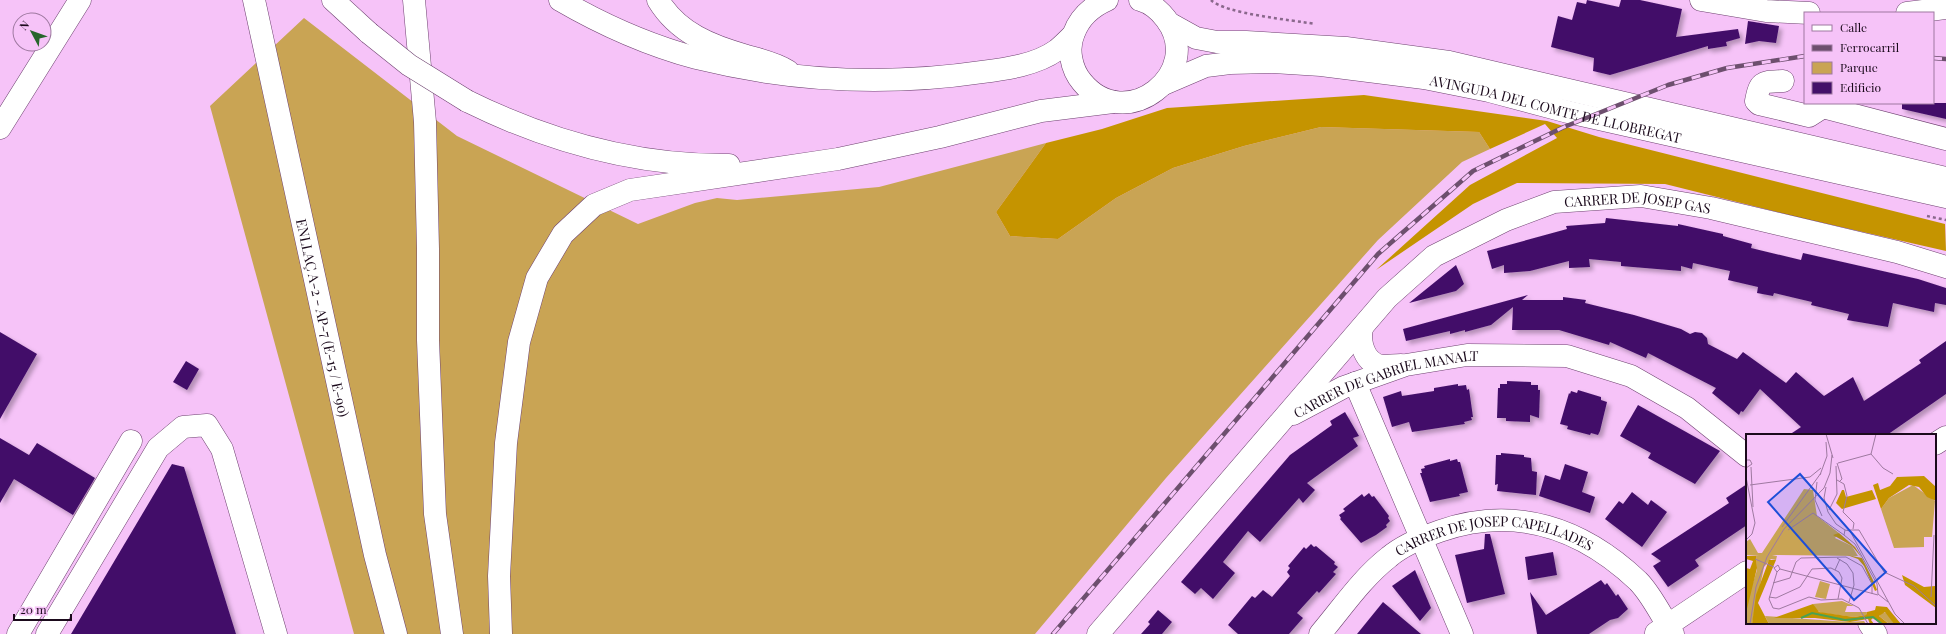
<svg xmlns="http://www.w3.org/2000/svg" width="1946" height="634" font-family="'Playfair Display',serif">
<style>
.green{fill:#c9a454}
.forest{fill:#c59400}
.building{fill:#431069;filter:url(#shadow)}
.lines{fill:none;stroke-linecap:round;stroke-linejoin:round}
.minor-casing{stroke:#6e4270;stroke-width:23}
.major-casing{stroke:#6e4270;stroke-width:23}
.highway-casing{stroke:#6e4270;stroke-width:23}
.path{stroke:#8a688c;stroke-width:2.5;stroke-dasharray:3 3;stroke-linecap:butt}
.minor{stroke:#fff;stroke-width:22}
.major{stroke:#fff;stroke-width:22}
.highway{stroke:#fff;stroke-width:22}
.rail-casing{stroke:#6d4f6e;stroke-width:4.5}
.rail{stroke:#f6c3f8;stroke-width:3;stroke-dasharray:9;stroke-linecap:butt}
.highway-bridge-casing{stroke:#6e4270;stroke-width:23;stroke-linecap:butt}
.highway-bridge{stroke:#fff;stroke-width:22}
.labels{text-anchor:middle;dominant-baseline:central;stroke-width:4;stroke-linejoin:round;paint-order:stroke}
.street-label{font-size:14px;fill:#1b0a1c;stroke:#f6c3f8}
.inset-river{fill:none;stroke:#4ba151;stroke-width:2}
.inset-road{fill:none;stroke:#9e79a0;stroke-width:1}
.view{fill:#1d4ed8;fill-opacity:0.15;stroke:#1d4ed8;stroke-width:2}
.inset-edge{fill:none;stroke:#1b0a1c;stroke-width:2}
</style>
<defs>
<filter id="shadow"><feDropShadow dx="3.5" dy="3.5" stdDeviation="2" flood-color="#0004"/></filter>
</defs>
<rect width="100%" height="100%" fill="#f6c3f8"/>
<!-- green -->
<path class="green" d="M304,18l153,118 181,88 57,-21 22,-5 20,2 142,-13 167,-44 -50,69 14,24 48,3 58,-41 57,-30 71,-22 77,-19 158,5 11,17 -28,13 -84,78 -212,238 -131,156h-681l-144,-528z"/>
<!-- forest -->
<path class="forest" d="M1364,95l183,26 52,16 346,87 1,27 -149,-34 -132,-33 -148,-1 -44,21 -97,66 94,-85 87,-47 -12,-14 -55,25 -11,-17 -158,-5 -77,19 -71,22 -57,30 -58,41 -48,-3 -14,-24 50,-69 56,-14 65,-21z"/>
<!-- building -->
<path class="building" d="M1587,0l32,7 2,-7h19l42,9 -6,28 62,-8 2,9 -14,4 1,4 -19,3v-3l-98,29 -17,-4 1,-13 -43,-11 7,-31 14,4 5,-18 9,2z
M1748,21l31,5 -3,17 -17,-2 -14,3z
M1902,103h44v16l-44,-10z
M1606,218l72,8v-2l45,10v2l29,8 -1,4 50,12 2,-7 115,26 28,9v17l-11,-2 -1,9 -41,-9 -5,24 -41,-7 2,-6 -38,-9 1,-3 -38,-9 -1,3 -16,-3 1,-6 -30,-7 2,-9 -37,-8 -1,6 -11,-3v5l-60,-5v-4l-32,-3 1,8 -21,1v-7l-39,10 -26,2v-8l-12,4 -5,-18 80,-22 -1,-3 39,-3z
M1456,265l8,19 -8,7 -47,12z
M1528,295l-6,5h41v-3l23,3 -1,3 49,12 47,14 9,5 5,-2 7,1 5,5 1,6 29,15 6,-7 43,31 10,-11 28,24 29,-19 11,24 57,-38 -2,-3 27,-19v53l-59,41h-98l12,-8 -41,-38 -17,23 -2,-1 -2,4 -27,-22 4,-5 -68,-35 -2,5 -36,-16 -1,3 -50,-15h-47l1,-23 -22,18 -26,7v-2l-15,4v-3l-44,10 -3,-12z
M0,332l37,22 -37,65z
M186,361l13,8 -12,21 -14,-8z
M1507,381l24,1v3h7v5h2l-1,28 -9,-3v7l-24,-1v-3h-9l1,-30h2v-4h7z
M1458,384v2l8,-1 1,5 2,-1 4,28h-2l1,3 -8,2 1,2 -53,8 -3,-10 -17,5 -9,-30 18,-6 1,5 32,-5v-3z
M1578,390l23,7v3l6,2 -7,29 -2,4 -7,-2 -1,2 -23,-6 1,-3 -8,-2 9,-31 1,1 1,-3 6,2z
M1638,405l82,46 -25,33 -47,-26 3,-5 -31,-17z
M1345,412l14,24 -6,2 5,8 -51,37 8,7 -12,13 -4,-5 -39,44 -12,-11 -25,31 12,11 -22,26 -12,-11 -6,6 -14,-12 109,-127 42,-30 -2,-4z
M0,438l29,17 8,-12 58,35 -22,37 -59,-36 -14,24z
M1501,453l23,2v2l7,1 1,13 5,1 -1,23 -39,-4 1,-7 -3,1 1,-30h5z
M1450,459v2l7,-2 1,3h2l8,30 -9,2 1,2 -30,6 -10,-29h2l-1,-4 4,-1 -1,-2z
M172,464l12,3 52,167h-165z
M1565,464l23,8 -6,20 13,5 -5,16 -51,-17 6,-21 15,5z
M1747,484v41l-52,35 4,6 -31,21 -15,-21 8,-5 -10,-7 78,-51 -3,-5z
M1632,492l16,13 3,-5 16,12 -25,35 -37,-28 14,-18 4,3z
M1369,493l3,4 2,-1 15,20 -1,2 2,3 -4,4 1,2 -11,8 -15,8 -21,-24 1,-1 -2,-3 6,-4 -2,-2 19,-15 2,3z
M1485,534h5l15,60 -38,9 -12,-48 29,-6z
M1311,544l3,3 2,-1 19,16 -1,2 4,3 -5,5 3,2 -17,19 -2,-2 -20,22 6,5 -14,16h-51l-10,-9 24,-29 3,2 8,-8 9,7 18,-21 -3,-4 3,-4 -2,-2 16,-19 2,2z
M1553,552l4,23 -29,5 -3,-23z
M1415,570l16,38 -11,13 -28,-35z
M1601,580l4,5 2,-2 9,13 2,-2 10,15 -10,9 -8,2 -21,14h-52l-7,-42 16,23z
M1383,602l38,32h-64z
M1158,610l14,12 -10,12h-21l9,-10 -2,-2z"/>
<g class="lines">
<defs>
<g id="minor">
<path d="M658,0c20,33 53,46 89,56 14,4 28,7 41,15"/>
<path d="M1701,0l65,11 43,2"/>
<path d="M1907,13l39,-5"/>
<path d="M1783,81c-20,1 -23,-1 -27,20l3,3 50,12 14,-9 123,32"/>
<path d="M0,128l80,-128"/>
<path d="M1362,328c-3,14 2,35 20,38 6,0 13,-1 19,-1"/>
<path d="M1355,383l107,251"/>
<path id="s1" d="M1293,414l51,-27 62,-22 61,-10 100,1 64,20 56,32 60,48"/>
<path d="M1935,444l11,-7"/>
<path d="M1869,623l7,11"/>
<path d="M1656,633l91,-61"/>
<path d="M18,634l113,-193"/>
<path d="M47,634l111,-186 25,-21 24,-2 15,24 54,185"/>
<path id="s2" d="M1098,634l289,-336 47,-42 72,-36 48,-18 87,-6 70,12 186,44 49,15"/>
<path id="s3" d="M1320,634c22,-26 42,-56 69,-77 14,-12 34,-20 51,-26 75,-26 142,-3 198,50 14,14 24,36 35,53"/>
</g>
<g id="major">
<path d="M1107,0c-16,7 -27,17 -33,33 -7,15 -3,36 8,49 44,54 124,-10 84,-63 -7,-9 -15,-16 -26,-19"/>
<path d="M1169,23l27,15 21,4h29l100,6 103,14 497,116"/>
<path id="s4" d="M1164,84l42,-18 24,-3 43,-1 48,3 103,13 65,13 79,21 378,85"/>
</g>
<g id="highway">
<path id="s5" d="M254,0l121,555 21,79"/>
<path d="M333,0l36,33"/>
<path d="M414,0l11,122 3,127v91l7,174 17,120"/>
<path d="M560,0c43,25 88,45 136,58 93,23 191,28 286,14 24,-3 54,-7 75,-22 5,-4 10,-9 15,-14"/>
<path d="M467,101c83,41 169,65 262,64"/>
<path d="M501,634l-2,-58 7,-133 13,-101 18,-64 26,-44 31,-29 36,-15 208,-31 102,-22 101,-26 72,-9"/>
</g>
</defs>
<!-- minor casing -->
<use href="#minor" class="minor-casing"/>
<!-- major casing -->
<use href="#major" class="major-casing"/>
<!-- highway casing -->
<use href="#highway" class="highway-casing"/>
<!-- path -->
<path class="path" d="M1211,0c14,14 82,20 104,24
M1927,216l19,4"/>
<!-- minor -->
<use href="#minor" class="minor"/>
<!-- major -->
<use href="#major" class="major"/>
<!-- highway -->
<use href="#highway" class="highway"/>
<defs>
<path id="rail" d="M1933,58l13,1
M1053,634l325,-380 95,-83 91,-44 104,-42 59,-17 78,-12"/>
</defs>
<!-- rail casing -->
<use href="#rail" class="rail-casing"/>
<!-- rail -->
<use href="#rail" class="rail"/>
<defs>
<path id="highway-bridge" d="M369,33l40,32 58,36"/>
</defs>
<!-- highway-bridge casing -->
<use href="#highway-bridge" class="highway-bridge-casing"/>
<!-- highway-bridge -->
<use href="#highway-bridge" class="highway-bridge"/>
</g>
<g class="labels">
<!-- street labels -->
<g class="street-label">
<text stroke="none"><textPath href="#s4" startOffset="400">AVINGUDA DEL COMTE DE LLOBREGAT</textPath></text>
<text stroke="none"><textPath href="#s2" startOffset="722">CARRER DE JOSEP GAS</textPath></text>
<text stroke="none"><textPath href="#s5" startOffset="325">ENLLAÇ A-2 - AP-7 (E-15 / E-90)</textPath></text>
<text stroke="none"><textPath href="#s1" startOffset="99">CARRER DE GABRIEL MANALT</textPath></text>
<text stroke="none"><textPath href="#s3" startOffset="216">CARRER DE JOSEP CAPELLADES</textPath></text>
</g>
</g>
<!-- overview -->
<g transform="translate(1746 434)">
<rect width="190" height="190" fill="#f6c3f8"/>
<path d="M167,51l22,16 -3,36h-8v10l-30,1 -13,-39 8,-11zM58,55l9,1 4,26 22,17 -4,5 17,8 6,10 -86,-1 5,1 -1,4 -5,-1 -7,8 -12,57h-6v-20l11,-34 -1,-14h3l-13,-1v-13l4,-3 8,14h4zM74,147l10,3 -4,15 -11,-2zM96,167l12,5h-7l-2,6h22l-1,3 -12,2 -32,-4 -7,-3 -2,-6zM141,178l1,2 6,10 -6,-1 -9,-7 3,-3zM19,182l84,6 15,-1 2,3h-97z" fill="#c9a454"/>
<path d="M178,42l12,11v14l-9,-4 -8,-10 -10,-2 -20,13 -8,11 -8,-24 5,-2 2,7 10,-4 7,-9zM96,56h2l2,7 26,-7 4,9 -34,10 -6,-6zM93,99l16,14 7,11 12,24 3,8 -2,1 -11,-25 -6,-7 -11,-4 15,3 -10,-12 -19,-11zM0,122h10l1,12 -11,45v-45l4,1 3,-8 -7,-2zM23,126h7l-18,43 11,21h-17l4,-29zM156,141l22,12 11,-1 1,22 -31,-23zM67,170l6,8 35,5 12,-2 1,-3 8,-2 1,-4 11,1 14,17h-7l-9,-12 -6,4 10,8h-8l-8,-6 -2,2 3,4h-4l-2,-5 -18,3 -35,-4h-41z" fill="#c59400"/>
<path class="inset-river" d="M55,184l11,-5 33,7 28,-3 9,7"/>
<path class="inset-road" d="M80,0l7,24M125,20l12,14 10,6M125,20l5,-20M0,26h4l2,4 -6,4M91,29l5,16 -3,3M92,29l33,-9M5,33l2,40M74,41l7,-19 -1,-14M0,43l9,46 -3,11 -6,6M91,46l7,4 3,12 -4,16 11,11 -1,6M71,48l-2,18 7,16M4,51l60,-8 11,-9M80,53l-2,11 4,14 8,12 9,6M83,76l8,-16 -1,-28M36,93l39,-54M42,96l25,-17 31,22M104,96h9l25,42 30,14 22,20M91,124l10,6 6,9 1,12 -5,17M9,125l19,8M34,135l98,26M89,136l5,-11M31,138l-3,-4 4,-3 2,4 -3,3 -8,27 4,9 6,1 30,-12 12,3 21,-1 17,9 9,16M27,149l17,-5 6,-16 5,-4 45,-1 16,9 10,18v10M23,163l7,1 24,-11 12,-18 19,-1 8,4 3,6 -4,21M185,163l3,-62M142,168l-10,-8 -1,-10 -22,-40 -11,-9 1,-5 5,1 45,83 10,10M4,190l6,-37 11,-30 17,-28 40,-41 6,-15 2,-18"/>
<path class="view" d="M54,40l86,98 -32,28 -86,-98z"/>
<rect width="190" height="190" class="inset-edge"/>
</g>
<!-- legend -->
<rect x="1804" y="12" width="130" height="92" fill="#f6c3f8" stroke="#9e79a0"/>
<rect x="1812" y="25" width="20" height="6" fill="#ffffff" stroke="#9e79a0"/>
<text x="1840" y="32" font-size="12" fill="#1b0a1c">Calle</text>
<rect x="1812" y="45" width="20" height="6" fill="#6d4f6e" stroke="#9e79a0"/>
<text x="1840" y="52" font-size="12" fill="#1b0a1c">Ferrocarril</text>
<rect x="1812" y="62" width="20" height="12" fill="#c9a454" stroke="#9e79a0"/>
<text x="1840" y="72" font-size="12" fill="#1b0a1c">Parque</text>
<rect x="1812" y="82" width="20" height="12" fill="#431069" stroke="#9e79a0"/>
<text x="1840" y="92" font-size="12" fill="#1b0a1c">Edificio</text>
<!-- north arrow -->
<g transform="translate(32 32) rotate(311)"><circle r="19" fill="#f6c3f8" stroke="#9e79a0"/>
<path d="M0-3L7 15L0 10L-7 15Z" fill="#27652c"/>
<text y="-6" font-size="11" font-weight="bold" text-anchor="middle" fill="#1b0a1c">N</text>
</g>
<!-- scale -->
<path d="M14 614v6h57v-6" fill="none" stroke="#1b0a1c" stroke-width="2"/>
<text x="20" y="614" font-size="12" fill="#1b0a1c" stroke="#f6c3f8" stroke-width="3" paint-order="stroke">20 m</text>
</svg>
